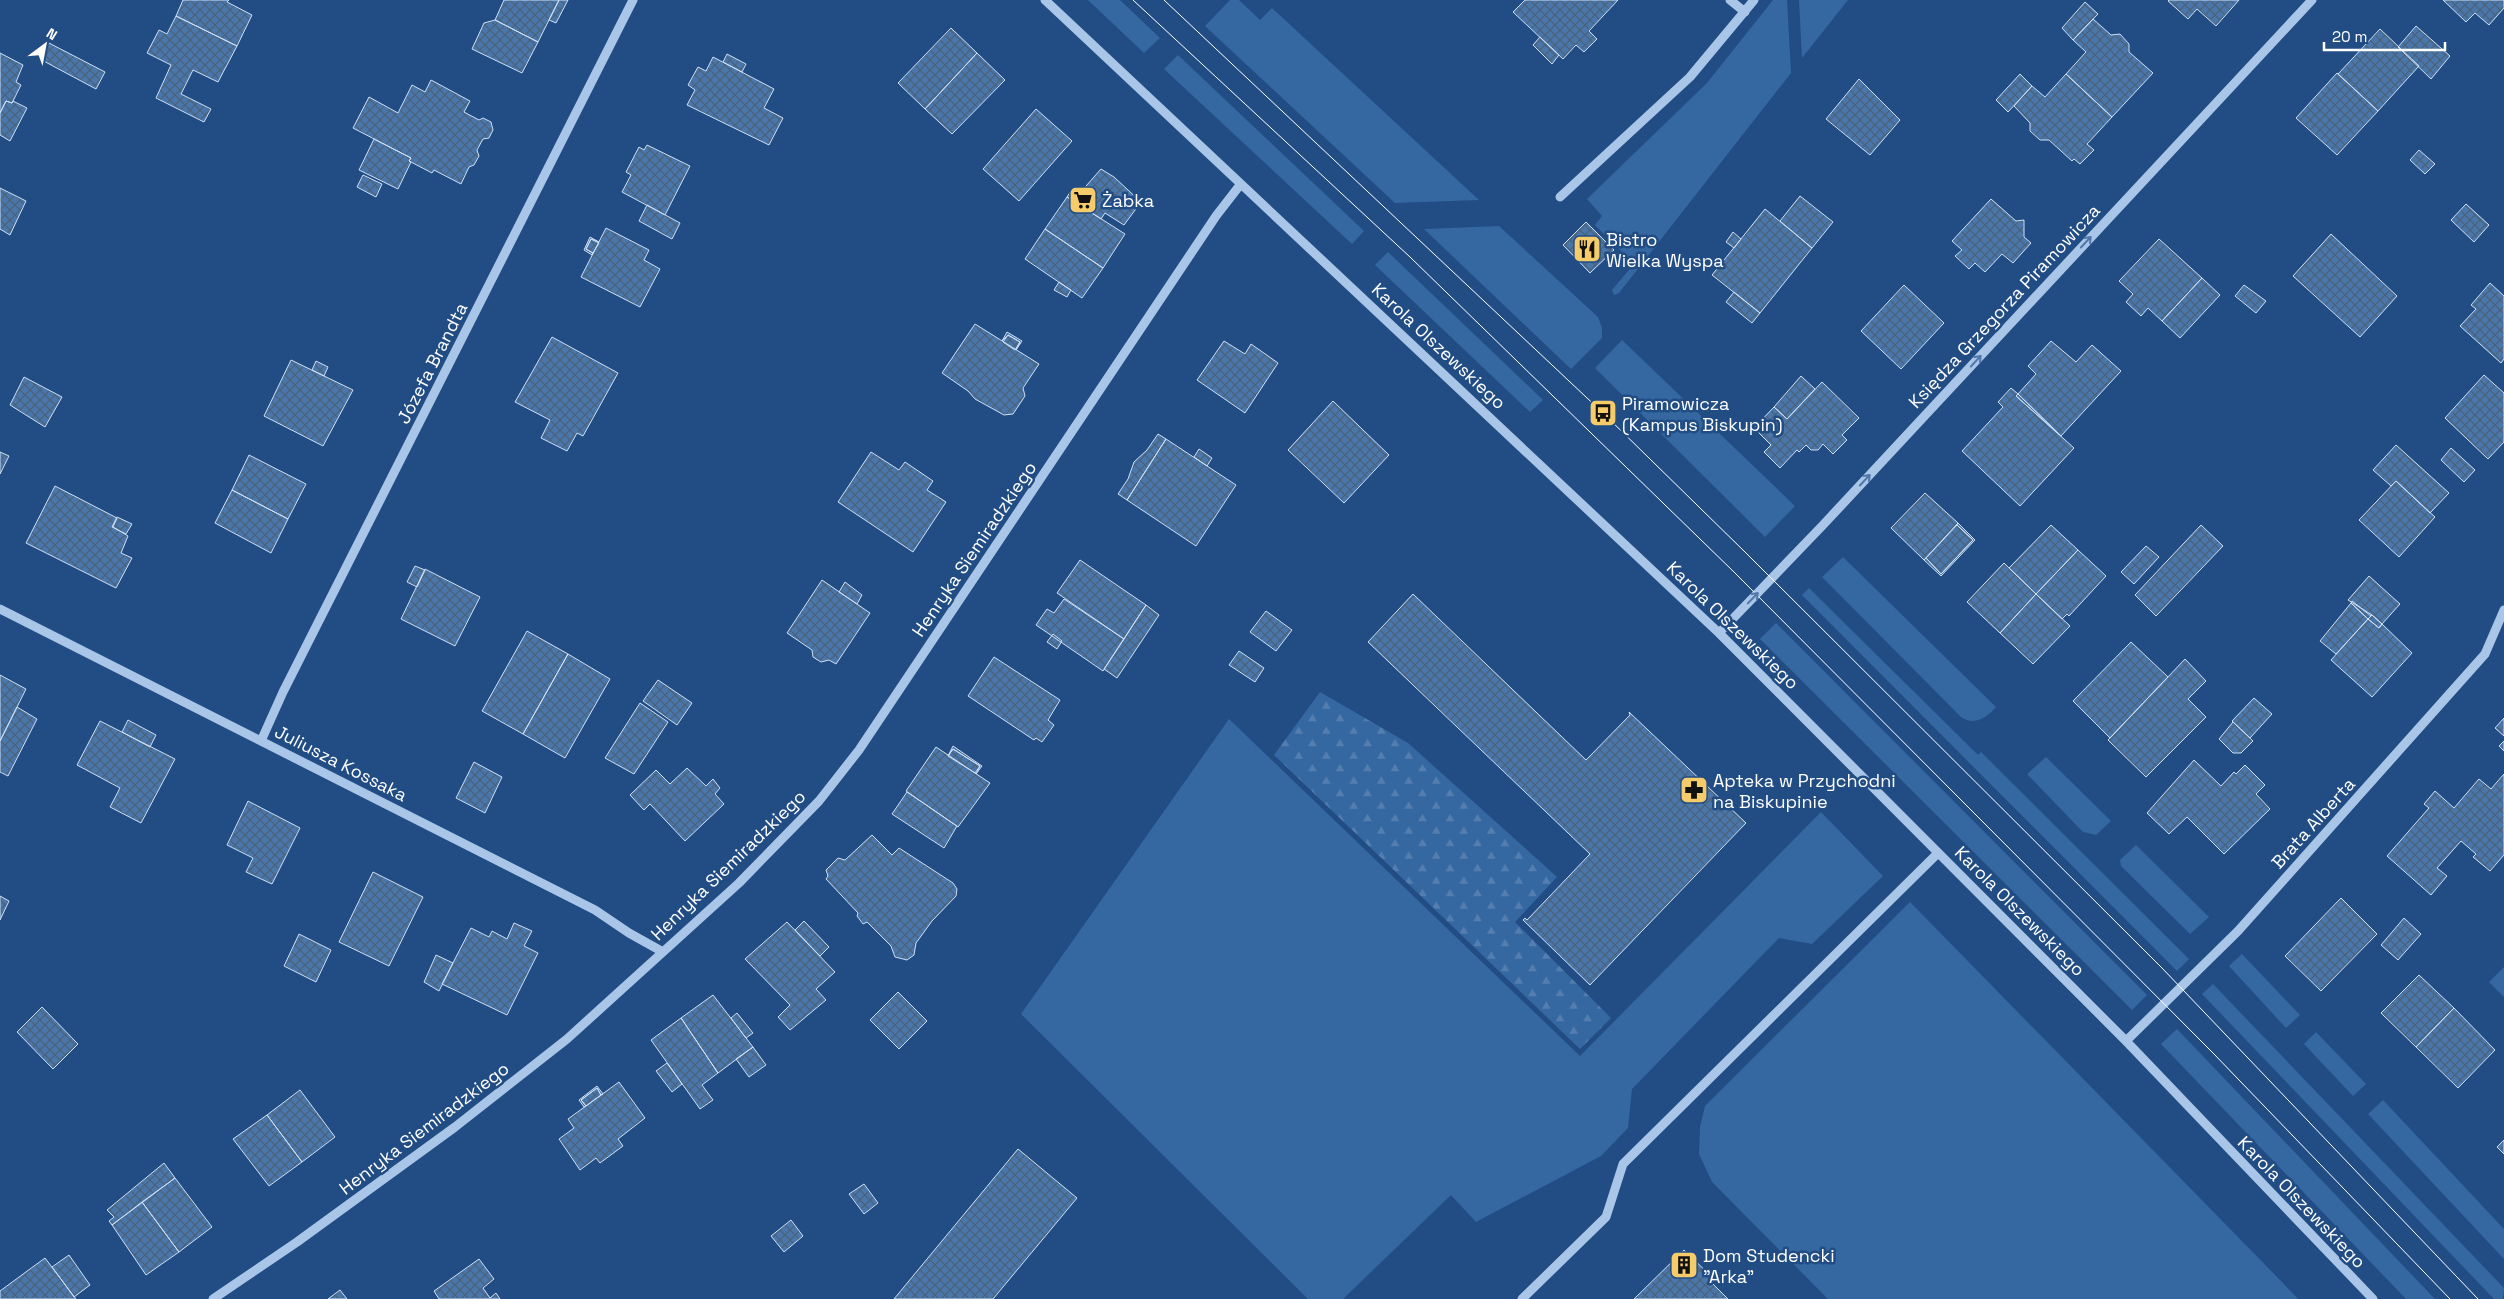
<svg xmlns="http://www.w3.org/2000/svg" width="2504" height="1299" font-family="'Space Grotesk',sans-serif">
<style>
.green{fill:#3567a1}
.forest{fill:url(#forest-firs)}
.building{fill:url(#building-cross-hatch);stroke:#cde0f7}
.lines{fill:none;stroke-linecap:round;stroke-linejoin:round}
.minor{stroke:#a9c6e9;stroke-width:9}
.tram{stroke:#fff;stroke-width:1}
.oneway{stroke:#5177a7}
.labels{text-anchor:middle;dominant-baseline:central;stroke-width:5;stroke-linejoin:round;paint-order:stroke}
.poi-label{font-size:18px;fill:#fff;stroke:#214d84;text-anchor:start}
.street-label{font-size:18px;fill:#fff;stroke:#214d84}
</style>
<defs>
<pattern id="forest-firs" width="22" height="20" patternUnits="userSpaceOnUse" patternTransform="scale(1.25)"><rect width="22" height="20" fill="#3567a1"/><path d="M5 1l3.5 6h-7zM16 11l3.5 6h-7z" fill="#537eaf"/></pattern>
<pattern id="building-cross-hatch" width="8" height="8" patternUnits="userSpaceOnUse" patternTransform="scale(1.25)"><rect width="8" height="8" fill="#4977ac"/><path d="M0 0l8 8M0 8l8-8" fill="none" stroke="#4a627c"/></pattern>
</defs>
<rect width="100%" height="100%" fill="#214d84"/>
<!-- green -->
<path class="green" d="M1088,0h32l40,38 -16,15z
M1230,0h9l21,20 12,-12 207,192 -84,3 -190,-177z
M1773,0h14l4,73 -172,220 -5,2 -2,-5 22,-26 -39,-39 7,-9 -15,-17 120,-116z
M1799,0h49l-46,58z
M1178,55l186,176 -12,13 -188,-175z
M1499,226l99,91 4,11v10l-31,31 -147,-140z
M1388,252l155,148 -13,12 -155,-147z
M1622,340l173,166 -30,31 -170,-169z
M1843,557l153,150c-10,11 -21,19 -35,10l-139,-140z
M1809,588l169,167 3,-3 208,207 -12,12 -375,-376z
M1776,623l371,372 -15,15 -372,-371z
M1229,719l351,337 241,-244 62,64 -71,68 -33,-6 -147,151 -4,39 -27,28 -125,66 -25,-27 -108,104h-35l-287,-285z
M2046,757l65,64 -15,14 -13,-3 -56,-58z
M2136,845l73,72 -19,17 -69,-68 -1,-6z
M1910,902l372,380 16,17h-470l-116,-117 -13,-28 1,-27 5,-21z
M2242,954l58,61 -14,13 -57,-62z
M2504,967v30l-15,-15z
M2213,984l291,304 -1,11h-9l-292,-305z
M2177,1029l258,270h-29l-245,-255z
M2316,1032l50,52 -13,12 -49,-52z
M2383,1100l121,129v30l-136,-145z"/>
<!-- forest -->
<path class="forest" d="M1320,692l88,51 149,134 -42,45 96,96 -31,31 -306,-294z"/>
<!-- building -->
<path class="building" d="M183,0h46l-2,2 25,13 -15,31 -61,-30z
M504,0h55l-21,42 -43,-22z
M559,0h9l-12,23 -7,-3z
M1525,0h93l-29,31 8,8 -13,13 -8,-7 -13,14 -50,-47z
M2169,0h70l-23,26 -19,-17 -9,10 -20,-18z
M2443,0h61v8l-15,17 -14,-12 -9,9z
M2085,2l13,12 -25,26 -11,-12z
M176,16l61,30 -19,36 -25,-12 -12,24 30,15 -7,13 -48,-24 15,-33 -24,-12 12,-23 8,4z
M2093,19l18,16 9,-1 9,10v8l24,21 -41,44 -46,-43 20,-22 -13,-12z
M495,20l43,22 -16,31 -50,-24 12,-26z
M2416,26l34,30 -19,23 -33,-32z
M951,28l26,25 -52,56 -27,-26z
M2380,29l39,37 -41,45 -40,-37z
M1540,37l19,18 -7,9 -19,-19z
M47,42l58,30 -9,17 -58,-31z
M0,53l23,12 -7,17 5,3 -9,18 -6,-2 -6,12z
M977,53l28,27 -53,54 -27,-25z
M727,54l19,10 -4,8 -19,-10z
M713,57l61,32 -10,19 19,10 -14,27 -82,-40 8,-15 -7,-5 10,-18 8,4z
M2337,73l41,38 -41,44 -41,-37z
M2020,74l12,12 -24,26 -12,-12z
M2066,74l46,43 -25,27 7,6 -14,14 -6,-5 -2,2 -23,-21h-9l-10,-9v-8l-16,-17 18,-20 13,11z
M1859,79l41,41 -30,35 -44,-36z
M431,80l39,21 -6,11 15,8 4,-2 8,4 2,8 -4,8 -6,1 -6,11 2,6 -5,9 -5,2 -8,17 -27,-14 -2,3 -21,-11 -2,-1 2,-3 -58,-30 16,-31 29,16 14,-28 13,7z
M6,101l6,2 1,-2 14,7 -17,33 -10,-6v-22z
M1036,109l36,32 -53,60 -36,-32z
M374,139l37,19 -2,3 2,1 -13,27 -39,-19z
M647,145l43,21 -25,49 -43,-23 9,-17 -5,-3 13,-25 5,3z
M2419,150l16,14 -10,10 -15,-14z
M1101,169l13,8 27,25 -17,23 -19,-12 -4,6 -34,-22 5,-8 7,5z
M363,175l19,9 -6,13 -19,-10z
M0,188l26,13 -16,34 -10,-6z
M1800,196l33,26 -21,26 -32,-27z
M1067,197l58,37 -22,34 -58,-39z
M1991,199l25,22 8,-1v17l7,6 -18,20 -11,-9 -17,18 -10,-9 -6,6 -14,-13 7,-6 -10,-9z
M2466,204l23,21 -15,17 -23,-22z
M647,205l33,18 -8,16 -33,-18z
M1765,209l47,39 -52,65 -48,-38z
M1586,222l28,28 -24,23 -27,-28z
M606,228l43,22 -5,10 16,9 -20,38 -59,-30z
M1045,229l58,39 -21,30 -57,-39z
M1733,232l8,7 -7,9 -8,-6z
M2331,234l66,62 -37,41 -67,-61z
M590,237l9,5 -8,-3 -5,10 7,4 -1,2 -8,-5z
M591,239l8,4 -6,10 -7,-4z
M2159,239l43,39 -40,43 -14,-13 -7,8 -15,-14 7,-8 -14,-13z
M2202,278l18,17 -40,43 -18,-17z
M1059,282l12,8 -4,7 -13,-7z
M2490,283l14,13v63l-3,4 -41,-37 16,-17 -5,-4z
M1904,285l40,38 -43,46 -40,-38z
M2244,285l22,16 -10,12 -21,-17z
M1734,292l26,21 -8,10 -26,-21z
M975,324l64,40 -16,24 2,8 -12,18 -9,1 -29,-16 -7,-8 -26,-18z
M1007,332l15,9 -6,9 4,-8 -12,-7 -6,6z
M1008,335l12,7 -5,8 -12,-8z
M552,337l66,36 -35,63 -6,-3 -10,18 -26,-13 9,-18 -35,-18z
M1224,341l21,13 6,-10 27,19 -33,50 -48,-33z
M2051,341l25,21 16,-17 29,26 -60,65 -43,-42 18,-20 -8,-8z
M291,360l62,30 -30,56 -59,-30z
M316,361l12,6 -4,9 -12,-6z
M2484,375l20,18v49l-16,17 -43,-41z
M1801,376l14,13 -28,30 -13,-12z
M24,377l38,20 -17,30 -35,-22z
M1822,382l37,36 -17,17 5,5 -14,14 -10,-10 -5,6h-7l-5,-5 -7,7 -2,-2 -17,18 -16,-16 7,-7 -17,-17 20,-21 13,12z
M2011,388l7,6 -2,2 58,52 -54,58 -58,-55 41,-44 -5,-5z
M2018,394l43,42 -45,-40z
M1333,401l56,54 -45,48 -56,-53z
M1158,434l8,5 -39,61 -9,-6 10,-15 6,-17 13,-12z
M1166,439l70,46 -40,61 -69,-46z
M2396,445l53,48 -19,20 -34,-32 -5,5 -18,-16z
M2451,448l24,22 -11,12 -23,-22z
M1199,449l13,9 -5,8 -13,-9z
M0,452l9,4 -9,18z
M871,452l28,18 6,-8 28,19 -6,9 19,12 -33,50 -75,-50z
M249,455l57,29 -18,35 -56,-29z
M2396,481l39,36 -36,40 -40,-37z
M55,486l62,32 -4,9 15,9 -7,17 11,5 -16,30 -90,-45z
M232,490l56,29 -17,34 -56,-30z
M1925,493l33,30 -34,37 -33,-32z
M117,517l15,7 -6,10 -14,-7z
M1958,523l17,17 -34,36 -17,-16 2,-2 15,16 32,-34 -16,-15z
M1957,525l16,15 -32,34 -15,-16z
M2051,525l27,25 -42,44 -27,-26z
M2201,525l22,21 -67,70 -21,-21z
M2146,546l13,11 -25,27 -13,-12z
M2078,550l28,26 -37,40 -2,-2 -5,5 -26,-25z
M1080,560l66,45 -22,34 -67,-46z
M2004,563l32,31 -36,39 -33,-31z
M415,566l10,4 -8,17 -10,-5z
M425,569l55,28 -25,49 -54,-27z
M2369,576l31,28 -18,20 -10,-9 -24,-15z
M822,580l48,33 -34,51 -7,-4 -8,2 -8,-5 -1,-7 -25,-17z
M845,582l17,13 -5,9 -18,-12z
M1413,594l173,166 44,-45 -1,-3 117,111 -156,162 -67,-65 2,-2 2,2 63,-66 -222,-212z
M2036,594l34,32 -37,38 -33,-31z
M1064,599l60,40 -21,32 -67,-46 11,-16 7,4z
M2352,601l19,15 -3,3 -17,-16z
M2351,603l17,16 -32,35 -16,-13z
M1146,605l13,10 -42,63 -13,-9z
M1266,611l26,19 -16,21 -26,-19z
M2372,615l10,9 -3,4 -11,-9z
M2368,619l11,9 3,-4 30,29 -40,44 -41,-37z
M527,631l41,23 -45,80 -41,-23z
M1053,634l9,7 -5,8 -10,-7z
M2131,642l37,35 -58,61 -37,-37z
M1239,651l25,17 -9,14 -26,-17z
M568,654l42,25 -45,79 -42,-24z
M994,657l66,43 -12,20 6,5 -12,17 -6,-4 -2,2 -66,-44z
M2185,659l21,22 -18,18 18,18 -60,60 -38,-37z
M0,675l26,14 -26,52z
M658,680l34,23 -15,22 -34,-24z
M2254,698l18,16 -22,24 -18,-17z
M640,703l28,19 -34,52 -29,-16z
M17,707l20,12 -29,57 -8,-4v-31z
M2504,718v18l-9,-8z
M128,720l28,15 -6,12 -28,-15z
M100,721l75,38 -34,64 -31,-16 10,-19 -43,-23z
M2233,722l20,19 -12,12h-8l-14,-14z
M2504,741v10l-5,-5z
M953,746l29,20 -6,8 4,-8 -27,-17 -5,7z
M936,747l54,36 -32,44 -52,-36z
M953,749l27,17 -5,7 -27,-17z
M2194,760l27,26 13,-14 2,2 9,-9 20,20 -9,9 14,15 -46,45 -37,-37 -18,17 -22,-21z
M474,762l28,15 -17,36 -29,-15z
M687,768l19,18 7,-7 7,9 -5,6 9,10 -39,37 -35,-37 -6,6 -14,-15 26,-25 14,14z
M2504,774v81l-14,16 -17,-14 3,-3 -15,-13 -24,27 10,8 -16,19 -44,-39 42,-48 -5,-4 11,-13 19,17 25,-29 12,10z
M907,792l50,34 -13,22 -52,-34z
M248,801l52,27 -28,56 -26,-12 7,-14 -26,-13z
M872,835l20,20 7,-7 54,35 4,6 -1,7 -24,25 -16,22 -2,12 -7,5 -12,-3 -4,-11 -24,-24 -4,2 -6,-8 1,-3 -32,-34 2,-3 -2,-6 12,-12 7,2z
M373,872l50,25 -34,69 -50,-24z
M0,896l9,5 -9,19z
M2341,898l36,36 -56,57 -36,-35z
M2404,918l17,16 -23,26 -17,-15z
M804,921l25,26 -9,9 -25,-26z
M787,922l48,50 -19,17 10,11 -36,30 -12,-13 12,-12 -45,-46z
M514,923l18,8 -8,15 14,7 -31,62 -65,-31 29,-56 18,9 3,-6 15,8z
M299,934l32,16 -15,32 -32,-16z
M436,955l17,8 -14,28 -15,-9z
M2419,975l35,33 -38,39 -35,-34z
M898,992l29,29 -28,28 -29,-29z
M713,995l40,52 -35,26 -37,-55z
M42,1007l36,37 -25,25 -36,-37z
M2454,1008l41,42 -37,38 -42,-41z
M737,1013l16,20 -7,5 -15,-20z
M681,1018l37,55 -16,12 11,15 -13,9 -49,-69z
M753,1047l13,18 -17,12 -13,-18z
M667,1063l15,21 -10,8 -16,-21z
M619,1082l26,36 -27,21 5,7 -23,17 -4,-5 -16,12 -21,-31 15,-11 -6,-9z
M597,1086l6,8 -2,1 -4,-7 -16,12 5,6 -2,1 -5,-7z
M597,1088l4,7 -15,11 -5,-6z
M300,1090l35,47 -33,25 -35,-47z
M267,1115l35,47 -33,24 -36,-47z
M2504,1140v14l-7,-7z
M1018,1149l59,49 -84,101h-99z
M164,1163l11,15 -63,47 -3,-4 5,-4 -7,-7z
M175,1178l37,49 -33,25 -37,-50z
M864,1184l14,19 -14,11 -15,-20z
M142,1202l37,50 -33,23 -34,-50z
M791,1220l12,16 -19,16 -13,-16z
M1684,1250l30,29 -3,3 17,17h-94z
M69,1255l21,30 -16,12 -22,-30z
M45,1258l31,41h-76v-8z
M479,1259l15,20 -11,9 7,10 6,-5 4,6h-61l-5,-8z
M340,1290l7,9h-19z"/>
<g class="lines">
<!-- minor -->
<path class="minor" d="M1045,0l674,633 407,408 247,258
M1730,0l15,12
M1560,197l130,-120 64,-77
M0,609l595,301 34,23 34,19
M1719,633l104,-108 489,-525
M261,741l22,-49 350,-692
M2126,1041l112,-110 247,-277 19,-44
M213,1299l84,-57 158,-115 112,-88 172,-156 80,-82 40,-51 357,-534 24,-31
M1522,1299l84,-82 17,-53 315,-311"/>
<!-- tram -->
<path class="tram" d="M1133,0l277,257 325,316 478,480 237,246
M1164,0l439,413 142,139 417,416 316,331"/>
</g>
<!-- one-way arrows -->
<defs><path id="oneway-shaft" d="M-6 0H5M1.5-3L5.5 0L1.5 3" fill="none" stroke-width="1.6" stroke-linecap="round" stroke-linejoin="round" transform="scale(1.25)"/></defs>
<g class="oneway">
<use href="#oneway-shaft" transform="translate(2086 242) rotate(-47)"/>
<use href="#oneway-shaft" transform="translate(1976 361) rotate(-47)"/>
<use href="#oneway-shaft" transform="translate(1865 480) rotate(-47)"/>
<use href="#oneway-shaft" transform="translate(1753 598) rotate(-46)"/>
</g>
<!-- icons -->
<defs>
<symbol id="supermarket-square" viewBox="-11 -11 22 22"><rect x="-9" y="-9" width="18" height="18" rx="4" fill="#f6cc6a" stroke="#214d84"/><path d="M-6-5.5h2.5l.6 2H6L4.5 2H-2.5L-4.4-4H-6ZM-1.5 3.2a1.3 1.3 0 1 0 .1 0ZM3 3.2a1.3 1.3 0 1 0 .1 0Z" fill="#111"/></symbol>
<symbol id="restaurant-square" viewBox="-11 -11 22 22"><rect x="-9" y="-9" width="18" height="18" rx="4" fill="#f6cc6a" stroke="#214d84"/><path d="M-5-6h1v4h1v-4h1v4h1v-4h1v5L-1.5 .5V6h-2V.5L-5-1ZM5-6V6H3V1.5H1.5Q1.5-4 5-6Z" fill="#111"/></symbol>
<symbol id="bus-square" viewBox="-11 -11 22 22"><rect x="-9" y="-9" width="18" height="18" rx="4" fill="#f6cc6a" stroke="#214d84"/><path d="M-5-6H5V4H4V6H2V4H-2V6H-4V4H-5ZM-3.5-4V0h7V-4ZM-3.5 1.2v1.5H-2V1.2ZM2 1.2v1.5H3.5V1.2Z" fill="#111"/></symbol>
<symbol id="pharmacy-square" viewBox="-11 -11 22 22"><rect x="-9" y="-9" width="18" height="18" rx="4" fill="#f6cc6a" stroke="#214d84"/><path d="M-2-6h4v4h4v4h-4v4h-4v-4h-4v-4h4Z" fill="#111"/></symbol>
<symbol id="building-square" viewBox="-11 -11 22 22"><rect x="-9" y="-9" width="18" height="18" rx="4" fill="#f6cc6a" stroke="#214d84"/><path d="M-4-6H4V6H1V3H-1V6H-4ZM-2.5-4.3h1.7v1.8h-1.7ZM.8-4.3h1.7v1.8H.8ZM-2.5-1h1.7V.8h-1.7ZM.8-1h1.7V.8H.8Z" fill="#111"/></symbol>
</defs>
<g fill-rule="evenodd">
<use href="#supermarket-square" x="1067" y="184" width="32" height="32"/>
<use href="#restaurant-square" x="1571" y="233" width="32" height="32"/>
<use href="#bus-square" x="1587" y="397" width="32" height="32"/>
<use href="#pharmacy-square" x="1678" y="774" width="32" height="32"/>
<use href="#building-square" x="1668" y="1249" width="32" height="32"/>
</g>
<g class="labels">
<!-- poi labels -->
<g class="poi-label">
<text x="1102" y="200">Żabka</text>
<text x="1606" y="239">Bistro<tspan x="1606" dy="21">Wielka Wyspa</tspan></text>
<text x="1622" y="403">Piramowicza<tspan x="1622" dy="21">(Kampus Biskupin)</tspan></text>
<text x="1713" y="780">Apteka w Przychodni<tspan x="1713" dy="21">na Biskupinie</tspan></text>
<text x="1703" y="1255">Dom Studencki<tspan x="1703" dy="21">"Arka"</tspan></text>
</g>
<!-- street labels -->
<g class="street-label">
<text transform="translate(2004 306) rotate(-47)">Księdza Grzegorza Piramowicza</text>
<text transform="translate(1439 346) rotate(43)">Karola Olszewskiego</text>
<text transform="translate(432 363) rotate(-63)">Józefa Brandta</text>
<text transform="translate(974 549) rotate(-56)">Henryka Siemiradzkiego</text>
<text transform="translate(1733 625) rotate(44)">Karola Olszewskiego</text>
<text transform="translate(341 763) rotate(27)">Juliusza Kossaka</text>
<text transform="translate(2313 823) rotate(-48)">Brata Alberta</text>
<text transform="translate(728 865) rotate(-44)">Henryka Siemiradzkiego</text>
<text transform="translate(2020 911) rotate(45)">Karola Olszewskiego</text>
<text transform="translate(424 1128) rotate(-37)">Henryka Siemiradzkiego</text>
<text transform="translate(2302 1202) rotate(46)">Karola Olszewskiego</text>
</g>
</g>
<!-- north arrow -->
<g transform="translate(45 45) rotate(32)" stroke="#214d84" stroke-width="4" paint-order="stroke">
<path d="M0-4L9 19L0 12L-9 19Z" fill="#ffffff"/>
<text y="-8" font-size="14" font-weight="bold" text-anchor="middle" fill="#ffffff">N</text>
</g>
<!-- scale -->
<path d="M2324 42v8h121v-8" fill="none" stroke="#ffffff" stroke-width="2.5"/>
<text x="2332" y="42" font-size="15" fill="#ffffff" stroke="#214d84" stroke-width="4" paint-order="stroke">20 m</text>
</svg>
